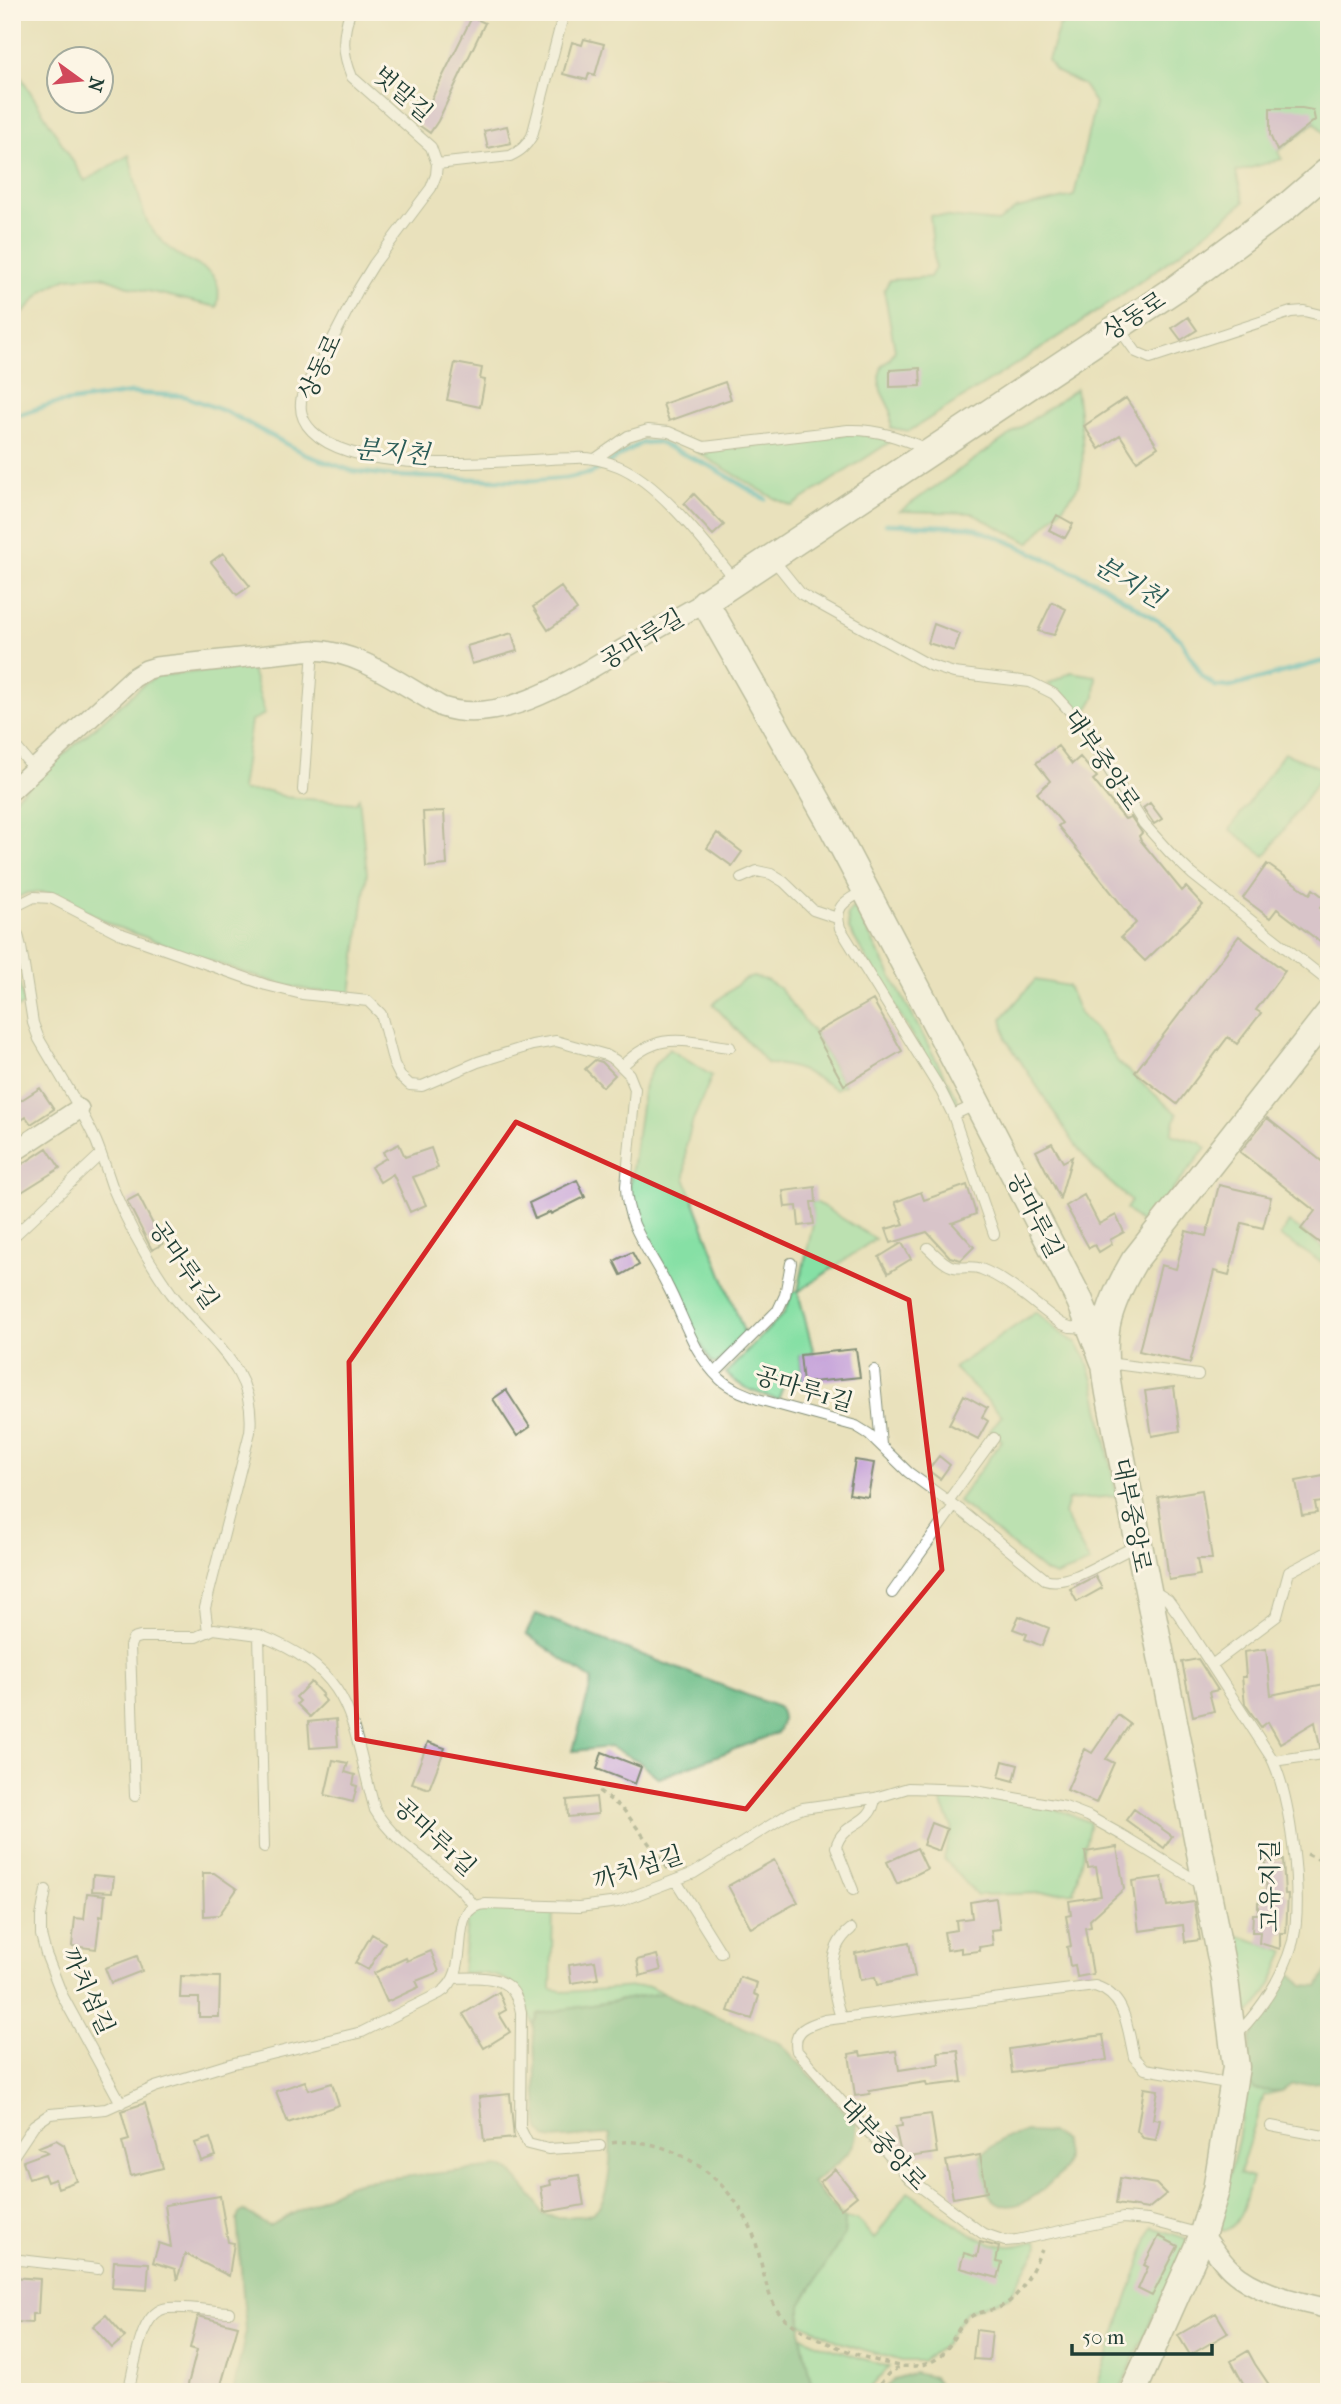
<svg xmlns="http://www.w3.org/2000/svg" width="1341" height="2404" font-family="'IM FELL French Canon','Noto Serif KR',serif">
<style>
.green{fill:#86e0a5;stroke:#528e6c;stroke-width:2}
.forest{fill:#6cbe8a;stroke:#467e5f;stroke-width:2}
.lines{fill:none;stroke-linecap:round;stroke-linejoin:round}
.stream{stroke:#46b5c0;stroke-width:5}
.building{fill:#c39fda}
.lane-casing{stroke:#848f78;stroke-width:12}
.street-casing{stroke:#848f78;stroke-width:22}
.secondary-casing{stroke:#848f78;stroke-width:29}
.path{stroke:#848f78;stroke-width:3.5;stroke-dasharray:5 5;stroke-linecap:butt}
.lane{stroke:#fff;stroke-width:10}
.street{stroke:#fff;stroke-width:19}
.secondary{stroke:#fff;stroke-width:26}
.marked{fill:none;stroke:#d62828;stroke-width:5;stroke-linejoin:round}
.labels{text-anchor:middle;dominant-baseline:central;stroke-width:6;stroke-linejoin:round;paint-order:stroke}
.street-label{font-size:24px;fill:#1f3d34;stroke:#fcf5e5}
.water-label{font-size:26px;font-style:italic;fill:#295b57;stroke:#fcf5e5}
</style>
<rect width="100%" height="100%" fill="#fcf5e5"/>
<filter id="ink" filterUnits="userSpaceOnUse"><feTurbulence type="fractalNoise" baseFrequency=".0143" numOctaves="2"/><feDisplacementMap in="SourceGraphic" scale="14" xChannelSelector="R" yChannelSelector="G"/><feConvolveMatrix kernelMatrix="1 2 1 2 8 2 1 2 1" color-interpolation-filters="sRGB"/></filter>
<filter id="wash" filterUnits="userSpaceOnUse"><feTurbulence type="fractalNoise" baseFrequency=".00686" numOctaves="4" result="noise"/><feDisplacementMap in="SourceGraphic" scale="28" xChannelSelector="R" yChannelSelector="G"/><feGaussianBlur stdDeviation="1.57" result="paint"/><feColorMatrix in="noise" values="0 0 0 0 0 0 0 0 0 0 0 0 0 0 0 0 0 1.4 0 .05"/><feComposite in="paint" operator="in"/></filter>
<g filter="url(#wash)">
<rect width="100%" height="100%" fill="#e9e1bc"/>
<!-- green -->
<path class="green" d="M1074,12h255v120l-4,3 -10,-13 -37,30 4,7 -46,13 8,30c-104,87 -220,158 -335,229l-18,-3v-17l-10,-20 -2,-14 3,-11 8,-7 5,-9 -11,-60 6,-10 40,-3 5,-9 -5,-53 68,7 18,-13 58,-13 21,-93 -12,-18 -29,-15 -6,-10 11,-33z
M12,62l73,119 44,-26c4,15 13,62 21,72 7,9 18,21 27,27 26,16 48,16 40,53l-87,-20 -28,-11 -35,2 -23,12 -23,26 -9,21z
M1076,389c3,26 13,76 1,99 -9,16 -35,40 -48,55l-58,-30 -71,-2z
M856,433l34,6v3l-98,64 -18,-8 -77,-46z
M251,666l14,48 -14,7 -10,68 3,2h26l15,6 70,6 4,-5 8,75 -16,120 -38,-2 -29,-6 -42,-13 -128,-46 -59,-32 -15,-2 -13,1 -15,7v-100l131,-115 15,-9z
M1071,672l25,4 -1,21 -13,22 -15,-20 -19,-15z
M1284,753l42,17 -61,86 -35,-27z
M854,906l105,197 -5,4 -105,-178 -2,-15z
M12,948l12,56 -12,7z
M753,977l13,3 13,8 35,45 30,52 -9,4c-21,-14 -41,-25 -67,-25l-55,-60 30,-24z
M1035,980l33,6 12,28 22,23 16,25 59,52 -6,20 30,9 5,5 -62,78 -18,-17 5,-8 -35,-31 -18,-21 -72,-110 -4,-21z
M669,1049l43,27 -19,44 -7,26 -1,32 60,157 -28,29 -5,-1 -22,-36 -30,-67 -18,-25 -8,-18 -5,-27 15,-105 10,-20z
M811,1202h5l59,37 -77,53 16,62 -14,2 3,27 -19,1 -6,16c-19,-7 -37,-11 -52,-27l58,-60 9,-22h5l15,-67z
M1289,1222l40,30v15l-49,-31z
M1036,1312l22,19 18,12 10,15 8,25 23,113 -49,4 -4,14 26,49 -34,13 -11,-4 -87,-71 44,-61 -12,-9 12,-16 -48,-47z
M938,1794c46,2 112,7 152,29l-16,69 -97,3 -33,-36 8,-32z
M481,1907l72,4 -2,78 15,3 83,-6 14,7 -125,21 -5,12c-10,-45 -27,-53 -71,-53l5,-50 3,-8z
M1230,1933l55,18c-9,22 -17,46 -35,62l-6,-4z
M1248,2082l7,8 27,1 -18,4 -25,79 13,4c-6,15 -10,50 -29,53l-5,-7 20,-84z
M908,2192c28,18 69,54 102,54 9,0 19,-4 27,-5l2,5 -29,50 -44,16 -23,34 -21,15h-20l-37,-11 -23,-7 -43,-21 2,-17 43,-70 1,-16h12l17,20z
M1152,2227l33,11 2,5 -68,149h-24z
M801,2336l25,11 63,20 -22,25h-54z"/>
<!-- forest -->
<path class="forest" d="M536,1614l242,93c6,10 5,16 -1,26l-118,45 -22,-18 -27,-13 -37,4 19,-71 -66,-46z
M1329,1968v113l-38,4 -9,6 -27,-1 -7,-8 2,-43 38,-68 15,14 15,1z
M663,1993l117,50 76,80c5,29 -24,44 -44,60l33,36 -1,16 -43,70v31l12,56h-580l13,-61 -9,-111 2,-6 4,-3c11,3 16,12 27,15l77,-41 16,-4 135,-14 11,2 27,32 6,13c11,4 21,4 33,2 8,0 15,0 21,-6 15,-15 15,-56 14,-76l-57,5 -8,-2 -6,-7 -6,-104 5,-12z
M1026,2132l24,1 13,7c2,8 5,19 1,28 -1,4 -7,9 -11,12 -15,16 -47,41 -65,13 -6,-9 -6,-27 -8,-38l24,-17z
M914,2373l19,4 13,15h-65l13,-13z"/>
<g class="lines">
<!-- stream -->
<path class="stream" d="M12,417l40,-13 79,-11 53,3 43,16 82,44 44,15 40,5 138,5 35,-3 25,-5 50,-30 16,-1 55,25 53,32
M886,524l85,3 34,13 97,45 64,41 15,14 21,36 13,10 15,1 90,-25h9"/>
</g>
<g id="blocks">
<!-- building -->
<path class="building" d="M472,17l13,6 -47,98 -8,12 -14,-10 15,-23z
M584,39l20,5 -9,31 -6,-2 -2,7 -24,-6 9,-32 10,3z
M1270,108h32l11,2 2,10 -38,31 -7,-16z
M507,126l4,17 -23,5 -4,-17z
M1188,317l9,13 -16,10 -9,-12z
M455,363l27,5 -2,11 5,1 -5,27 -33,-7z
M920,368l1,18 -31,1v-17z
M725,382l6,17 -62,22 -6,-17z
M1126,398l32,49 -21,14 -17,-26 -21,14 -15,-23z
M694,494l30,31 -11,10 -29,-31z
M1057,515l16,9 -8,14 -16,-8z
M223,553l27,33 -13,9 -26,-33z
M561,587l16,23 -29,20 -15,-23z
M1052,602l14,7 -12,26 -16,-4z
M934,624l26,10 -6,17 -26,-8z
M512,633l5,18 -45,13 -5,-18z
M1058,746l14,18 8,-7 17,20 -4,3 32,39 6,-2 11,16 -3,3 2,5 41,50 4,-4 17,18 -58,56 -24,-24 15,-14 -78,-97 4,-3 -25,-30 13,-12 -14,-18z
M1150,803l12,16 -8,5 -11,-16z
M444,811l3,54 -21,2 -3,-55z
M717,833l25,19 -10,14 -25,-18z
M1267,864l43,30 3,-5 13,10 -6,9 9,6v15l-10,12 -42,-32 -7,9 -27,-20z
M1239,936l46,35 -29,39 5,3 -24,31 -9,-7 -51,67 -42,-32z
M873,1000l29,51 -58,34 -29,-52z
M595,1060l7,2 13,13 -12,12 -18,-18z
M40,1088l14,21 -23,15 -5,-7 -14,9v-20z
M1267,1118l62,49v83l-28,-21 14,-18 -75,-59z
M1052,1143l11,19 9,-5 -12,41 -24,-47z
M399,1144l6,13 26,-9 7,20 -25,9 13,28 -16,7 -17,-38 -13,8 -9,-15 15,-9 -3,-6z
M47,1148l13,20 -48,30v-27z
M577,1180l8,17 -34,17 -1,-2 -15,7 -6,-16z
M967,1185l9,29 -24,9 22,24 -13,13 -11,-3 -23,-25 -36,11 -5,-14 18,-5 -9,-22 26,-10 3,8z
M1219,1185l52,12 -8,31 -21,-5 -13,52 -15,-4 -24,92 -51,-12 22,-86 15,4 10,-38 20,5z
M815,1187l1,15h-5l3,22 -15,2 -2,-20 -12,1 -2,-16z
M138,1195l25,49 -11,6 -25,-49z
M1084,1195l15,29 17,-9 8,17 -14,8 2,4 -13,8 -4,-7 -6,3 -23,-42z
M902,1243l9,16 -23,14 -9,-16z
M632,1252l7,13 -18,10 -7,-14z
M856,1349l4,28 -57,6 -3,-28z
M1174,1387l6,44 -28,5 -7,-45z
M506,1390l24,37 -13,9 -24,-37z
M964,1395l23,13 -5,9 6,4 -10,18 -29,-15z
M939,1456l11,9 -10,14 -12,-9z
M855,1460l19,3 -6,34 -19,-3z
M1329,1475v26l-14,2 2,10 -15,2 -6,-34z
M1202,1490l10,69h-15l3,16 -31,5 -11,-83z
M1095,1576l7,12 -25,14 -7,-13z
M1019,1616l30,12 -7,18 -17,-7 2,-5 -14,-5z
M1266,1649l5,46 58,-12v63l-9,1 -5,-25 -35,21 -12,-21 -7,5 -16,-23 -3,-27h4l-2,-25z
M1198,1659l20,31 -9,2 5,19 -21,5 -11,-54z
M311,1682l12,13 -2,1 5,5 -16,16 -13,-13 3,-3 -4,-4z
M1118,1715l12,9 -24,35 8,4 -18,40 -29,-13 18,-41 7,4z
M336,1719l2,27 -28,2 -2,-26z
M428,1742l17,6 -16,41 -17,-6z
M602,1752l39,15 -6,17 -38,-15z
M333,1760l15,3 -3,9 10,3 -2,10 4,1 -4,16 -28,-7z
M1003,1761l15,4 -4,16 -15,-4z
M596,1797l2,17 -30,3 -1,-17z
M1134,1809l38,27 -8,12 -38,-28z
M931,1823l16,6 -8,22 -16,-6z
M1117,1847l7,42 -34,31 1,7 -6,1 8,46 -16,3 -2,-12 -5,1 -3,-19 4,-1 -5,-30 5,-1 -2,-14 32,-5 -5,-29 -8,1 -3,-16z
M917,1848l10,21 -30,15 -10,-22z
M774,1860l24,42 -47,26 -23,-42z
M1283,1860l2,34h3l-2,39h-6v16l-21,-6 1,-11h-8l1,-18h5v-12h5l1,-5h3l-2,-36z
M203,1873h11l23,16 -18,26 -15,1z
M93,1875l21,2 -2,15 -20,-1z
M1162,1877l5,29 27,-4 6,38 -15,2 -2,-17 -44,6 -7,-50z
M87,1893l18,2 -2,22 -3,-1 -4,33 -24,-3 3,-28 9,1z
M996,1898l4,31 -9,1 2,15 -14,2 1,4 -19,2v-5l-14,2 -3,-18 13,-2 -1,-10 16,-2 -2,-16z
M372,1934l13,8 -17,28 -13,-7z
M909,1942l6,35 -38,8 -2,-8 -15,3 -5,-27z
M431,1951l8,21 -23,9 3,6 -32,15 -13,-29 32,-15 1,3z
M657,1955l4,15 -21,6 -3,-16z
M137,1956l5,15 -31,12 -6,-15z
M595,1961l3,18 -27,4 -2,-18z
M181,1976l39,1 -1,40h-20v-19h-19z
M740,1977l17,6 -3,11 5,2 -7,23 -24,-8z
M499,1992l7,18 -7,4 11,18 -26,16 -21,-34z
M1103,2035l4,25 -95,13 -3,-24z
M958,2050l4,32 -35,4 -1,-4 -57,9 1,3 -15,2 -6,-42 11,-2 1,4 35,-5 3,19 40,-6 -1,-12z
M305,2081l4,9 23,-7 7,22 -51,18 -12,-32z
M1144,2088l14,2 -5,29 7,1 -4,20 -13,-2 -6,-7z
M510,2094l4,44 -30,3 -5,-44z
M145,2103l18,65 -32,8 -9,-34 7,-2 -8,-29z
M931,2114l6,39 -35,5 -7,-31 7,-1 -1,-8z
M210,2138l6,18 -15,5 -6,-18z
M56,2140l8,5 13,36 -19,7 -3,-9 -8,3 -3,-8 -15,5 -6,-18 25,-9 -9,-5z
M980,2155l7,37 -34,6 -7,-37z
M835,2169l22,27 -16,13 -21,-27z
M579,2175l5,30 -39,7 -4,-25 10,-2 -1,-5z
M1120,2178l36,6 10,10 -18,15 -32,-5z
M220,2196l8,46 6,1 -5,33 -44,-22 -8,26 -2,-11 -22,-7 6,-19 12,4 -6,-42z
M1159,2236l19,10 -26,50 -14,-7 10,-22 -4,-2z
M980,2242l19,5 -3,15 6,1 -4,15 -38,-10 4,-15 13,4z
M114,2261l35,2 -2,27 -35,-2z
M12,2277l28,2 -2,35h-6v9l-16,-1v-9l-4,-1z
M1216,2313l12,20 -38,22 -12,-20z
M106,2315l19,22 -13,11 -19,-22z
M198,2316l40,10 -19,66h-33l11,-42 -7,-2z
M976,2330l16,2 -3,28 -16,-1z
M1248,2351l7,13 19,28h-26l-17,-31z"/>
</g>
</g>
<g filter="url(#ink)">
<use href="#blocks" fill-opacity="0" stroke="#848f78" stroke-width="2"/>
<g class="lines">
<defs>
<path id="lane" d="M350,12c-8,24 -8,41 2,65l79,70 6,17 -1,11 -5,13 -57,76 -16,26 -33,64 -20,33c-7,17 -6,31 7,44 47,48 199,28 264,27 14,-1 29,3 42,8 42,17 88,79 117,114
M437,164l73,-8c11,-5 16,-10 22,-20l32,-124
M1118,327l18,25 14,6 141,-46 13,-1 25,6
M595,459l33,-23 20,-6 21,2 35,15 144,-17c30,-1 53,8 81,20
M772,558l29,36 128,71 25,8 76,9 24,12 21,23 69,107 27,30 21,20 137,108
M12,742l22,27
M303,790l10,-140
M741,878l16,-7 14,3 13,8 29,28 24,8
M865,890c-18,11 -32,14 -25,38l101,163 12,24 41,119
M12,908l22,-11 17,1 68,35 147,52 36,9 66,7 13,13 13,50 6,12 10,9 12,1 56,-24 54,-17 24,-4 50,14 9,5 14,14 6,15 -9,97c0,39 24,65 41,99 17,32 25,67 53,94 11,10 25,15 38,20l98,27 13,8 39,38 51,37 86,70c25,9 67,-24 92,-33
M12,928l6,7 3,12 12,76 6,16c19,33 41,67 57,102 6,15 11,30 16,45 15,37 36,75 59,107 35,46 86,74 79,139l-45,176 3,24
M622,1066c39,-37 60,-24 108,-19
M953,1115l24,-11
M12,1238l89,-84
M928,1248c7,6 16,17 26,19 9,2 18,-2 27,2 29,11 56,38 81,55l8,3 18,1
M1108,1363l90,12
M874,1370l7,75
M715,1373l63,-63 7,-15 6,-32
M948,1501l46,-63
M1152,1590l16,10 11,15 92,142c20,38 32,142 22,184 -10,36 -32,69 -58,95
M892,1593l62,-87
M259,1635c99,39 90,85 116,175 23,40 72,58 99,96
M1213,1664l64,-48 12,-44 40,-21
M1273,1761l56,-8
M135,1796l-5,-150 3,-7 7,-2h56l18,-8 45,6 5,212
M676,1881l45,72
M46,1890l-5,27v18l5,19 16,41 59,108
M853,1890l-17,-43c7,-27 36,-20 39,-49
M455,1978c32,-1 59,-4 66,34l-1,116 8,16 20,5 52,-3
M841,2018c-9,-29 -18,-67 10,-89
M1271,2126l58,11
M12,2158l22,-33 16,-11 56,-5 49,-22 75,-23 132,-32 78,-39c36,-22 3,-87 46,-89l93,3 39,-5 76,-29 96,-60 13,-5 72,-10 33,-10 62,2 95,17 23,9 34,19 80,49
M1201,2234l-53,-14 -25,-2 -106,22 -12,1 -23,-8 -72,-54 -113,-128c-5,-21 11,-26 28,-31l270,-34c32,10 32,42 39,71l11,12 88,15
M12,2259l86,10
M128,2392c7,-23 11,-82 40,-84 20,-2 41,3 61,4
M1008,2392h8"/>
<path id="street" d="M12,790l121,-112 13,-8 10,-3 157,-17c47,1 89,35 129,57 61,21 137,-32 188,-62 25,-15 50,-29 75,-43
M12,1153l67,-44
M1203,2235c9,11 17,25 28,35 25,23 65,31 98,39"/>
<path id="secondary" d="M1104,1362l-24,-61 -156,-300 -97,-184 -122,-215 470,-313 111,-82 43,-37
M1133,2392l68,-153 15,-49 20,-123 -11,-88 -116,-586c-10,-57 -4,-82 25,-132l195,-248"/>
</defs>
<!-- lane casing -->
<use href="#lane" class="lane-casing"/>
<!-- street casing -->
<use href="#street" class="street-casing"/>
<!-- secondary casing -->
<use href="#secondary" class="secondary-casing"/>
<!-- path -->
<path class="path" d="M599,1791l24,18 46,61
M1307,1854l22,10
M612,2143c56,-9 113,32 137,81 12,24 14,65 28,86 16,24 94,52 123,56 11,1 22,0 31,-4 19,-9 21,-26 33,-40 9,-10 22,-10 34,-14 23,-9 33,-37 44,-58
M874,2392l14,-18 13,-8"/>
<!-- lane -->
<use href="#lane" class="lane"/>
<!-- street -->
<use href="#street" class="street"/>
<!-- secondary -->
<use href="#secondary" class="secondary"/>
</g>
</g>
<!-- marked area -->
<path d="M0 0H1341V2404H0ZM516,1122l393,178 33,270 -196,239 -389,-70 -8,-377z" fill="#e9e1bc" fill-opacity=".55" fill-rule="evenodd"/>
<path class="marked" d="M516,1122l393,178 33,270 -196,239 -389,-70 -8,-377z"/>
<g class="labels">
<!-- street labels -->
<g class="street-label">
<text transform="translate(403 94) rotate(41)">벗말길</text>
<text transform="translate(1134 316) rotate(-33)">상동로</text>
<text transform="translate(320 367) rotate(-65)">상동로</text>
<text transform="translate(642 639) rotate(-31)">공마루길</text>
<text transform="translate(1102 760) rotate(56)">대부중앙로</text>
<text transform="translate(1035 1215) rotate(63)">공마루길</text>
<text transform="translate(184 1265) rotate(55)">공마루1길</text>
<text transform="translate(804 1389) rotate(17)">공마루1길</text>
<text transform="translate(1132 1515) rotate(79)">대부중앙로</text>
<text transform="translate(435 1837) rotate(43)">공마루1길</text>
<text transform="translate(638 1868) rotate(-18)">까치섬길</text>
<text transform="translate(1270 1886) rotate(-90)">고유지길</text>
<text transform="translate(88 1991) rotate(65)">까치섬길</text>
<text transform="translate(883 2144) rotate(47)">대부중앙로</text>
</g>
<!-- water labels -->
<g class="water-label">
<text transform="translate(392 452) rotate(5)">분지천</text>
<text transform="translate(1129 582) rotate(30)">분지천</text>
</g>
</g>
<!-- margin -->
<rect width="1341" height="2404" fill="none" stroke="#fcf5e5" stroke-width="42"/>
<!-- north arrow -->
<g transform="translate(80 80) rotate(105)"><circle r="33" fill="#fcf5e5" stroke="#a4ab9e" stroke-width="2"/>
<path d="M0-5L12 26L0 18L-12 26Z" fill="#d1495b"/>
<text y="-10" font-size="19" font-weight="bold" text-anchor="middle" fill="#1f3d34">N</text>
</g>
<!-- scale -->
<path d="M1072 2344v10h140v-10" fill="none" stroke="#1f3d34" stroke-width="3.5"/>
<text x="1082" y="2344" font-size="21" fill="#1f3d34" stroke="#fcf5e5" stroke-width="5" paint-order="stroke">50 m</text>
</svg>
